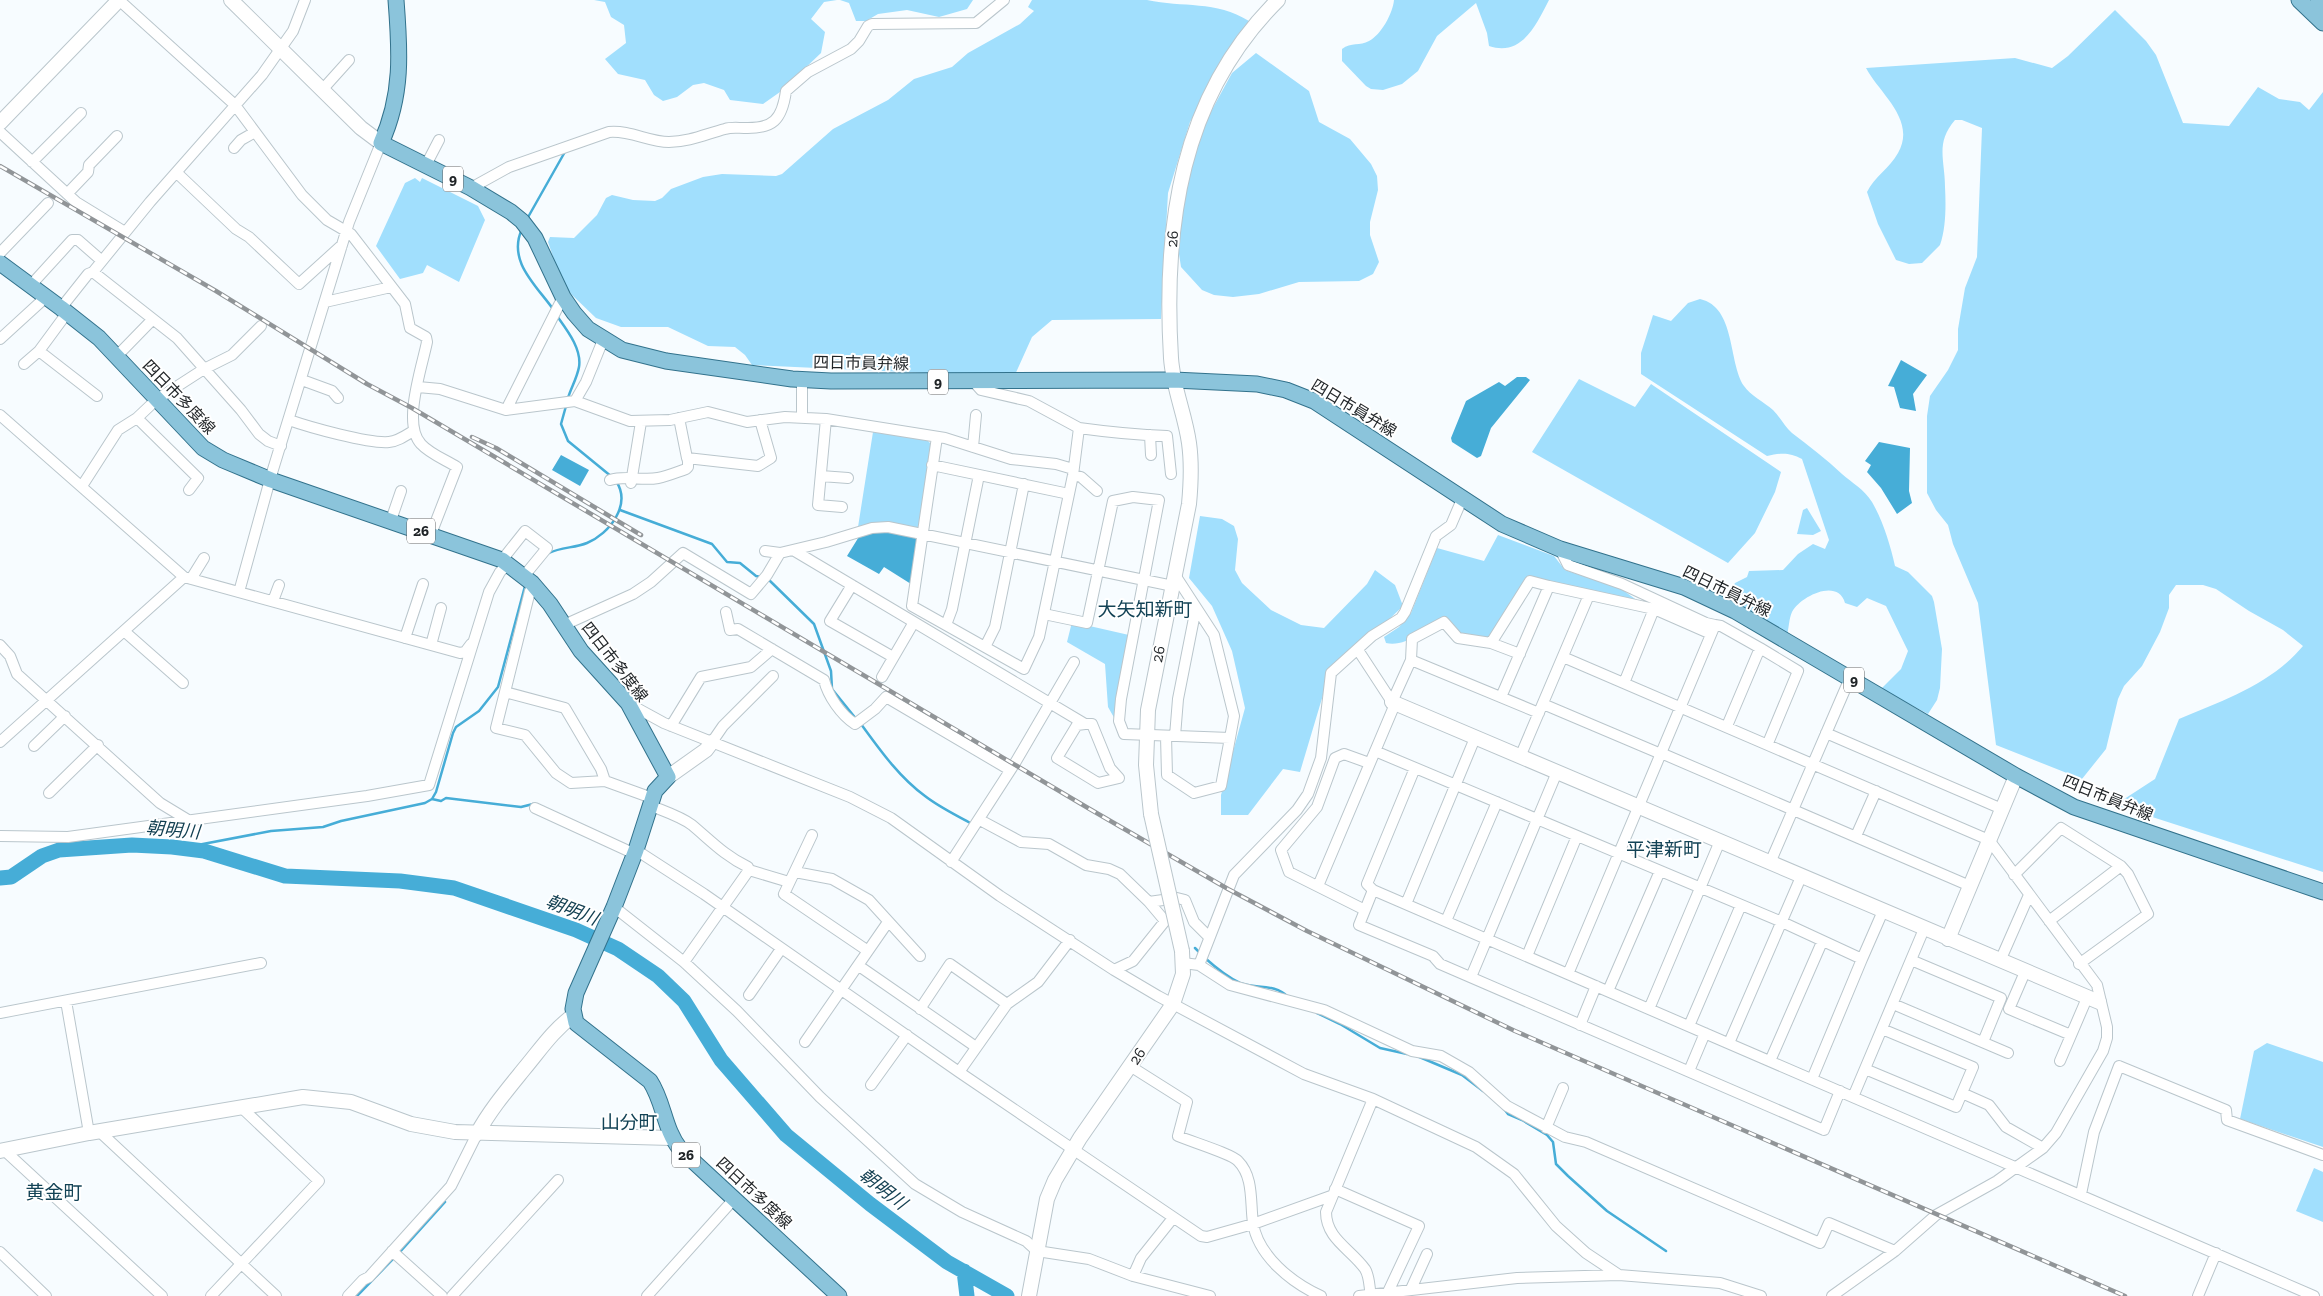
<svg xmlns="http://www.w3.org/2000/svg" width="2323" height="1296" font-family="'Zilla Slab','Noto Sans JP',serif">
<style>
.green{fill:#a1dffd}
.water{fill:#46add7}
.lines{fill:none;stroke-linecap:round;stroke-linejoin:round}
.stream{stroke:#46add7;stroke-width:2.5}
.river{stroke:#46add7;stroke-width:15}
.street-casing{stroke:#bac6cc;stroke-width:12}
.secondary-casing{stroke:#bac6cc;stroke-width:16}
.primary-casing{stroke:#32728c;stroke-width:17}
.street{stroke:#fff;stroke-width:10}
.secondary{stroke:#fff;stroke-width:14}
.primary{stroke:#8bc4db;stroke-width:15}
.rail-casing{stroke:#919598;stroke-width:4.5}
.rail{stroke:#fff;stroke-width:2.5;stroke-dasharray:8;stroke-linecap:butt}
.secondary-bridge-casing{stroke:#bac6cc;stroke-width:16;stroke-linecap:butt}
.secondary-bridge{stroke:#fff;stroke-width:14}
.labels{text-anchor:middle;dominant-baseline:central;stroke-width:4;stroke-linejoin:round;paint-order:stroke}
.shield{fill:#fff;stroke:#626567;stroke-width:1}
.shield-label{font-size:15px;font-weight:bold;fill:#1f2326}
.street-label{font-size:16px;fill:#1f2326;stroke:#fff}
.water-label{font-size:18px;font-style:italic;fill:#113e50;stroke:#fff}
.quarter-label{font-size:19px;fill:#134356;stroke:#fff}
</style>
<rect width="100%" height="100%" fill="#f7fcff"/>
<!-- green -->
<path class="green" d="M594,0h243l-13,2 -13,17 14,13 -4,21 -41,39 -17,12 -33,-4 -6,-10 -20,-7 -11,2 -16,12 -14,4 -9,-6 -9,-15 -27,-6 -13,-15 21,-16 -2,-18 -13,-8 -6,-15z
M840,0h133l-6,9 -28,8 -32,-7 -29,4 -12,7h-10l-7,-18z
M1032,0h115c36,8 69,0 102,21l-59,101 -22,71 -7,126 -109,1 -20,17 -18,40 -262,-12 -7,-10 -10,-8 -27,-1 -40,-19h-47l-25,-9 -24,-23 -11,-15 -13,-38 2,-5 24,1 23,-23 9,-17 6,-3 21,5 22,1 7,-3 9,-9 32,-12 19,-3 54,2 6,-2 51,-45 55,-29 26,-21 38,-12 16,-14 52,-29 14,-13 -6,-4z
M1394,0h155c-13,25 -27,57 -60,46l-2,-13 -11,-30 -39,33 -19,35 -16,13 -19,6 -12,-1 -5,-3 -24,-25v-12c9,-7 18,-3 27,-8 12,-6 24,-28 25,-41z
M2115,10l31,31 10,14 27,68 46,3 29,-39 21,12 21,3 9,8 14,-18v780l-208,-67 40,-26 24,-60c45,-19 92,-35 124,-73l-20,-16 -34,-19 -33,-22 -13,-4h-27l-7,10v13l-9,24 -18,34 -18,20 -6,13 -12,50 -24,30 -86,-34 -18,-142 -25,-59 -5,-19 -12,-15 -9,-17v-77l3,-20 18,-26 10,-20v-21l7,-41 12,-31 5,-129 -20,-8h-7c-20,23 -10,40 -10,67 1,18 1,41 -5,58l-18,18 -13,1 -13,-4 -18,-36 -11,-32c7,-15 23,-24 31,-39 19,-33 -19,-60 -32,-85l149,-10 37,10 16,-12z
M1256,53l53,38 10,31 31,17 21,25 6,12 1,14 -8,32v13l9,27 -6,12 -14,7 -60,1 -40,12 -26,3 -19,-2 -12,-5 -21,-23 -2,-13 1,-33 13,-61 15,-43 24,-44z
M415,178l5,4 2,-4 56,28 7,14 -26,62 -32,-17 -4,8 -23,6 -24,-33 29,-63z
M1700,299c36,8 28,63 44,87 6,9 20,16 29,24 7,7 12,17 19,23 17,13 34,26 50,41 10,9 22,15 30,28 11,19 18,42 23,64l13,6 24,24 2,6 8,47 -2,39 -3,12 -9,14 -47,-25 20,-20 7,-18 -22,-45 -19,-8 -10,9 -12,-4c-7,-25 -44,-7 -53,9 -3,6 -3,16 -5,23l-62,-35 10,-17 12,-6 2,-6 34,-1 15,-16 15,-10 12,5 4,-9 -27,-81c-13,-7 -21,-6 -35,-3l-126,-82v-21l12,-38 18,6 17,-18z
M1579,379l56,28 16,-23 130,88 -6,20 -20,41 -27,30 -196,-111z
M873,432l54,8 5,5 -12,80 -5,4 -57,-2z
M1807,508l14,23 -8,4 -16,-1 6,-24z
M1200,516l22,3 12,7 4,13 -3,31 7,13 29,27 30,15 23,3 43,-44 8,-14 20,15 8,21 -68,65 -12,24 -23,77 -17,-3 -35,46h-27v-20l24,-87 -13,-57 -20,-45 -23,-28z
M1498,535l56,21 11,14 55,18 18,13 -109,-21 -38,62 -30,-8 -17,-16c-16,10 -39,30 -58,25l-2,-6 15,-10 12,-14 26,-65 47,13z
M1072,622l57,13 -13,86 -8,-14 -3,-43 -38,-22z
M2267,1043l56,19v85l-83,-28 14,-68z
M2314,1168l9,4v50l-27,-11z"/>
<!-- water -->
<path class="water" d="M1901,360l26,15 -14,19 3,17 -16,-3 -6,-21 -6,-1z
M1517,377h9l4,3 -39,48 -10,28 -4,2 -25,-16 -1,-4 15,-37 33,-19 6,4z
M1879,442l31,6 -1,43 3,12 -15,11 -16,-26 -14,-16 4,-7 -6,-4z
M561,455l28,15 -9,16 -28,-16z
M887,531l27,6 4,4 -7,43 -27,-17 -5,7 -32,-18 13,-21 10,-3z"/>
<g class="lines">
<!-- stream -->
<path class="stream" d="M527,219l39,-69
M522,229c-15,32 14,56 31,80
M557,316c10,14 25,33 22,51 -2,11 -8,21 -11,31
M566,406l-5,18 7,17 44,36
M620,510l92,34 15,18 13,1 16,13 5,1
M549,553c12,-6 26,-5 38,-10 22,-9 45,-38 29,-62
M767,578l47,46 17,47 1,18 25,31
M861,724c19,26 38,53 64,72 14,11 31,19 47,28
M432,799l9,2 5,-3 75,9 12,-3
M182,848l89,-17 52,-4 18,-6 84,-18 7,-4 4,-7 17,-59 3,-6 23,-16 19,-24 27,-101
M1195,948l6,6
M1205,958c10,9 22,19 35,25 15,6 35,0 48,14
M1317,1013l23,11 40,24 27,6
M1417,1056l45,19 21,16
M1504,1109l4,5 14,6 25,15 6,7 3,22 12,12 39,35 59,40
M399,1253l46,-51
M357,1296l38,-39"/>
<!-- river -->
<path class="river" d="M0,878l11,-1 31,-21 17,-6 73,-5 40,2 32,4 81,25 115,5 54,7 122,42 42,19 40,27 26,25 37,59 65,75 84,69 77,58 60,34
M964,1271l3,25"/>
<defs>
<path id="street" d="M119,0l116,105 67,90 25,25 24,14 54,70 5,24 16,9 1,5c-5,25 -25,82 -6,102 9,10 25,16 36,23l-26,67
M322,90l27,-30
M0,132l76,70 49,30
M234,148l7,-8 14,-8
M32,162l49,-49
M426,165l13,-25
M177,173l59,56 13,8 50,47 43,-39
M471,188l38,-21 100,-35c21,-2 40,10 60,10 20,0 37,-8 56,-13 6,-2 13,-1 19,-1 29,1 38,-8 42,-37l22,-19 43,-23 8,-8 9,-15 4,-2 104,-1 28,-23
M67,194l21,-22 1,-7 28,-29
M0,253l48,-50
M93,272l84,66 64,72 18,24 9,7 13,5
M31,285l41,-45h6l24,21
M325,302l66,-15
M61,308l27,-34 5,-2 57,-70 112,-127 31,-44 12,-31
M0,339l46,-42
M39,351l28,-38
M116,357l37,-38
M24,364l15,-13 58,45
M802,379v38
M302,380l30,11 6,7
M418,387l22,2 66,21 69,-9 55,20 40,-1 38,-8 39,10 38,-5 41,2 119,19 66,21 45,5 17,5
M575,401l11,-19 17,-42
M506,410l57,-113
M0,415l184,162 276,76 5,-1 6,-8
M679,418l8,40 71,8 13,-8 -11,-38
M826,419l-8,86 24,2
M289,420c20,7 80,24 100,22 9,-1 16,-6 24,-11
M1079,428c29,4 58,7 88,8l4,38
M1150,435l1,20
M937,437l-25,169 112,63 15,-32 34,-162 6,-47 -50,-27 -48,-11 -7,-8
M973,447l3,-32
M932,465l137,29
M1073,475l8,2 16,14
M821,476l27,2
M610,480c16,-5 32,1 48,-2 10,-2 19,-6 28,-9l2,-2v-9
M631,483l10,-61
M82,486l36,-56 19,-12
M189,490l9,-12 -61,-60 19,-18 48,-31 28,-14 29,-29
M391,520l10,-29
M1560,549l8,16 54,19 84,39 9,2 -147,349
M793,550l292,174h7l18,44 9,10 -21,5 -41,-25 20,-33 8,-1
M765,551l15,2
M502,560l23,-29 22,17 -23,28
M191,579l13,-21
M532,583l-27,109 60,16 36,61 4,12 47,17
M852,585l-22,36 63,36
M239,592l32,-116 78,-254 32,-79
M273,601l6,-16
M726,612l4,18 8,-1 86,51c4,16 17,35 31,44l20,-15 11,-12 124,73
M1044,614l43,9 26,-122 20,-4 26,3 -38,199 -2,22 5,13 106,4 4,-22 -20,-81 -39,-60
M564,625l69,-31 18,-12 32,-29 68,41 16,-19 13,-22 46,-11 46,-14 16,-1 285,59
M946,625l6,-16 27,-134
M1715,625l6,1 39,22 -33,78
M124,631l59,52
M405,638l18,-54
M1491,643l29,11
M0,645l10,11 7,18 143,129 28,17
M431,645l10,-37
M985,647l10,-20 29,-143
M1760,648l38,23 -30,72
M1358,650l34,52
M1563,657l426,183 108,145 10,42v11l-4,13 -47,82 -13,15 -46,33 -61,34 -41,36 -63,45
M1411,660l1,-21 32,-17 14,16 33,5 39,-62 19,5
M882,677l32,-55
M1624,683l30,-74
M505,692l-9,36 29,7 31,38 15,10 34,-2
M1501,697l48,-111 105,23 57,25
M1392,702l19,-42 128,53
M1543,704l118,50
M631,705l33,18 186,74 41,21 109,78 114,74 44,26 146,78 69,25 103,48 38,27 42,52 30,27 33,22
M671,726l30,-49 50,-10 21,-18
M1826,733l176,76
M1166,736l1,39 27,18 27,-7 9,-48
M1175,736l3,-37 18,-91
M0,742l184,-165
M712,742l11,-16 50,-50
M34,746l31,-30
M1375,751l407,171 80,37 -50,120
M1661,753l309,133
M1520,757l69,-162
M49,793l49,-48
M649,805c14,6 31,11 43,20 19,16 33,31 56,42l1,3 -65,92
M535,808l100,46
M980,820l41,22 28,2 37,21 23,4 11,5 29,28 16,19 -32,40 -19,9
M812,835l-28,59 84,57
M0,836l68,1 299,-41 62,-11 60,-193 11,-20 9,-9
M1856,836l20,-45
M636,850l68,44 255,178 242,164 6,1 46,-13 78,-28
M951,862l64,-99 59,-101
M1770,863l80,-185
M749,870l40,12
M795,872l37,7 37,21 51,56
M2014,875l47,-47 60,38 7,8 20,40 -69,50
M1318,886l77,-182
M1373,890l-6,-6 48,-116
M1149,902l28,-4 8,2 9,22 15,15
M1406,904l69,-166
M614,907l70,55 53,49 83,86 95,87 47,28 64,29 11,10 52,8 44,17 77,20
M1365,910l-76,-38 -8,-22 36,-43 18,-49 9,-4 25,9
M1446,921l51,-119
M2049,921l72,-55
M1527,956l50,-120
M1862,959l21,-48
M1911,960l90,38 -18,44
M2000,961l29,-66
M1183,963l16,2 31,20 94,25 88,41 29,5 28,16 38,34 58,31 21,5 234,101 9,-20 66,28
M1199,965l35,-90 63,-65 11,-16 13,-36 10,-85 41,-37 29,-18 4,-6 31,-76 15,-11 12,-28
M859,966l117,81
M2025,972l-16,37 62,26
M1471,977l86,-205
M1608,991l52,-120
M749,995l32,-46
M66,1001l23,132
M1893,1004l115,49
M920,1009l30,-45 57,40
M1649,1009l71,-168
M0,1013l261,-50
M1580,1025l16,-39
M1689,1026l52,-121
M805,1042l83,-120
M1729,1043l72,-166
M1770,1061l52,-119
M2060,1061l27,-63
M1130,1066l57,36 -9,34c11,5 54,18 60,25 16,16 12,41 15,62 5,33 39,60 68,73
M1865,1069l91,38 17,-40 -91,-38
M1689,1071l16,-38
M959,1072l48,-68 31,-22 32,-42
M871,1085l36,-50
M1840,1091l-16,39 -384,-166 -7,-8 -74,-31 14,-35 941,406
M1962,1093l27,12 17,22 37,21
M1853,1097l71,-168
M1546,1128l17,-40
M100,1132l176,164
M4,1150l158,146
M1335,1189l84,37 -31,66
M2081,1194l13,-62 25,-66 107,44 1,10 96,35
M392,1251l50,45
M0,1252l46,44
M1133,1276l8,-18 32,-40
M1411,1289l16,-35
M211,1296l108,-115 -77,-73
M348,1296l15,-16 6,-3 82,-91 26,-52
M452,1296l106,-116
M647,1296l87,-97
M1359,1296l158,-18 102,-3 101,8 41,13
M1371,1296c-2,-9 -1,-19 -6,-27 -14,-20 -39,-30 -39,-57l47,-113
M2198,1296l18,-43"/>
<path id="secondary" d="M231,0l130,128 20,15
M0,123l119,-123
M1392,702l707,300
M668,777l38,-27 6,-8
M1151,814l-5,-49 2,-55 41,-206c2,-21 3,-40 0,-61 -4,-29 -16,-55 -18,-85 -8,-131 9,-261 107,-358
M1948,939l68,-163
M477,1134c13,-24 30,-44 47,-65 16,-19 29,-39 50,-54
M0,1151l89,-18 214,-36 48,5 60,22 44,8 216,6
M1029,1296l18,-97 8,-19 25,-42 93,-134 10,-30 -1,-23"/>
<path id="primary" d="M396,0c4,51 7,95 -15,143l90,45 40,24 11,9 13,17 28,59 11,16 14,16 34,21 44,11 126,18 39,2 343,-1 83,4 29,6 28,11 188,123 58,25 124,38 51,24 281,165 58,31 249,85
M2299,0l24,23
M2318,0l5,5
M0,263l61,45 38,30 104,110 20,12 48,20 231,80 30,23 18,21 31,47 47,52 40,74 -13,14 -19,59 -22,57 -38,86 -3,16 3,14 74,58c14,21 14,48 30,68l159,147"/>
</defs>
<!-- street casing -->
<use href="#street" class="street-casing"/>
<!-- secondary casing -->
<use href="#secondary" class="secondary-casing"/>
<!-- primary casing -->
<use href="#primary" class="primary-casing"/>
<!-- street -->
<use href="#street" class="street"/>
<!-- secondary -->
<use href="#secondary" class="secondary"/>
<!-- primary -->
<use href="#primary" class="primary"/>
<defs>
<path id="rail" d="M0,166l216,125 151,93 45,24 676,400 140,81 79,42 208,100 610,265
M472,437l24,11 145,87"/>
</defs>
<!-- rail casing -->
<use href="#rail" class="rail-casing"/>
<!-- rail -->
<use href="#rail" class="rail"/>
<defs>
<path id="secondary-bridge" d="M1151,814l31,137"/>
</defs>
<!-- secondary-bridge casing -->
<use href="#secondary-bridge" class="secondary-bridge-casing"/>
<!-- secondary-bridge -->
<use href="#secondary-bridge" class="secondary-bridge"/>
</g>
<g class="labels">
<!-- shield labels -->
<g class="shield">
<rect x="443" y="166.5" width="20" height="25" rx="4"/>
<rect x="928" y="369.5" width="20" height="25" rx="4"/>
<rect x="407" y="518.5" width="28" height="25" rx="4"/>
<rect x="1844" y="667.5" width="20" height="25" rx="4"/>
<rect x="672" y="1142.5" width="28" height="25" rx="4"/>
</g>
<g class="shield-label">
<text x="453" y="179">9</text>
<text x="938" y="382">9</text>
<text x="421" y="531">26</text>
<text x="1854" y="680">9</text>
<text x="686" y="1155">26</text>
</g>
<!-- street labels -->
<g class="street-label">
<text transform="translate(1172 239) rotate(-86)">26</text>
<text transform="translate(861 363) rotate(1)">四日市員弁線</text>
<text transform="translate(179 397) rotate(46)">四日市多度線</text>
<text transform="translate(1354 408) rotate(31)">四日市員弁線</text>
<text transform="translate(1727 591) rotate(26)">四日市員弁線</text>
<text transform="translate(1158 654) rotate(-78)">26</text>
<text transform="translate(615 662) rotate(52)">四日市多度線</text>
<text transform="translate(2108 798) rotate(22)">四日市員弁線</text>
<text transform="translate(1137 1056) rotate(-56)">26</text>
<text transform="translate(754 1193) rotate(43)">四日市多度線</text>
</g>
<!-- water labels -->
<g class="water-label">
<text transform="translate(173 830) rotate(5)">朝明川</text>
<text transform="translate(572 910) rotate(21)">朝明川</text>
<text transform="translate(883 1189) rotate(38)">朝明川</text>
</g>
<!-- quarter labels -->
<g class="quarter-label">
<text x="1145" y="609">大矢知新町</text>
<text x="1664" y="849">平津新町</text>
<text x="629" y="1122">山分町</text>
<text x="54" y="1192">黄金町</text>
</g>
</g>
</svg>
